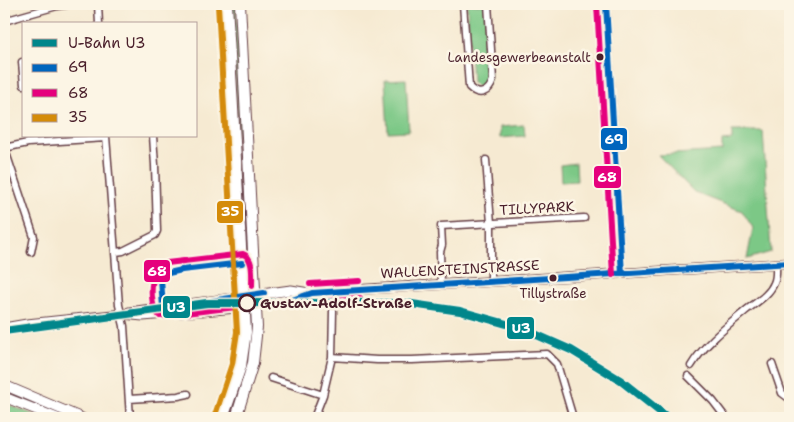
<svg xmlns="http://www.w3.org/2000/svg" width="794" height="422" font-family="'Shantell Sans',sans-serif">
<style>
.green{fill:#7cc886;stroke:#637458}
.lines{fill:none;stroke-linecap:round;stroke-linejoin:round}
.street-casing{stroke:#643d44;stroke-width:9}
.secondary-casing{stroke:#643d44;stroke-width:11}
.primary-casing{stroke:#643d44;stroke-width:12}
.street{stroke:#fff;stroke-width:6}
.secondary{stroke:#fff;stroke-width:9}
.primary{stroke:#fff;stroke-width:10}
.bus-1-casing{stroke:#fcf5e5;stroke-width:10}
.bus-2-casing{stroke:#fcf5e5;stroke-width:10}
.bus-3-casing{stroke:#fcf5e5;stroke-width:10}
.bus-1{stroke:#0065bd;stroke-width:6}
.bus-2{stroke:#e5007d;stroke-width:6}
.bus-3{stroke:#d48b09;stroke-width:6}
.metro-1-casing{stroke:#fcf5e5;stroke-width:11}
.metro-1{stroke:#00868b;stroke-width:8}
.bus-dot{fill:#4a1f2b;stroke:#fcf5e5;stroke-width:2}
.stop-dot{fill:#fcf5e5;stroke:#4a1f2b;stroke-width:2.5}
.labels{text-anchor:middle;dominant-baseline:central;stroke-width:5;stroke-linejoin:round;paint-order:stroke}
.bus-label{font-size:13px;fill:#4a1f2b;stroke:#fcf5e5;text-anchor:end}
.street-label{font-size:14px;fill:#4a1f2b;stroke:#fcf5e5}
.stop-label{font-size:14px;font-weight:bold;fill:#4a1f2b;stroke:#fcf5e5;text-anchor:start}
.line-badge{stroke:#fcf5e5;stroke-width:2}
.badge-label{font-size:14px;text-anchor:middle;font-weight:bold;fill:#fff}
</style>
<rect width="100%" height="100%" fill="#fcf5e5"/>
<filter id="ink" filterUnits="userSpaceOnUse"><feTurbulence type="fractalNoise" baseFrequency=".02" numOctaves="2"/><feDisplacementMap in="SourceGraphic" scale="10" xChannelSelector="R" yChannelSelector="G"/><feConvolveMatrix kernelMatrix="1 2 1 2 8 2 1 2 1" color-interpolation-filters="sRGB"/></filter>
<filter id="wash" filterUnits="userSpaceOnUse"><feTurbulence type="fractalNoise" baseFrequency=".0096" numOctaves="4" result="noise"/><feDisplacementMap in="SourceGraphic" scale="20" xChannelSelector="R" yChannelSelector="G"/><feGaussianBlur stdDeviation="1.12" result="paint"/><feColorMatrix in="noise" values="0 0 0 0 0 0 0 0 0 0 0 0 0 0 0 0 0 1.4 0 .05"/><feComposite in="paint" operator="in"/></filter>
<g filter="url(#wash)">
<rect width="100%" height="100%" fill="#f6ead2"/>
<!-- green -->
<path class="green" d="M231,4h5l11,217 -7,-53z
M467,4h18l5,75 -2,5 -5,4 -7,-2 -4,-4z
M406,79l3,52 -21,1 -3,-52z
M524,125l1,11 -25,2v-11z
M732,131h31l8,121 -24,7 6,-31 -11,-17 -47,-18 -37,-38 64,-4v-10l10,-1z
M576,163l1,18 -16,1 -1,-17z
M4,403l38,15h-38z"/>
</g>
<g filter="url(#ink)">
<g class="lines">
<defs>
<path id="street" d="M98,4l1,20
M463,4l6,83c10,10 20,6 24,-7l-5,-76
M606,4l16,270
M4,21l53,-15 15,-2
M22,62l2,23
M106,136l13,169 5,21 6,92
M4,147l30,90 -3,15
M4,148l24,-5 78,-5
M486,160l5,63v59
M116,252l7,-1 32,-16 2,-4 -2,-66 -2,-29
M441,284l-1,-32 2,-7 -1,-19 143,-8
M332,357l45,3h35l135,-6 10,10 16,54
M772,364l10,29 8,6
M691,366c12,-20 34,-38 52,-53 10,-9 26,-17 31,-30 3,-6 2,-13 2,-19
M688,376l25,25 13,17
M271,378l52,17
M129,399l49,-3 10,-2
M314,418l9,-23 9,-38 1,-46"/>
<path id="secondary" d="M129,312l162,-22 18,3
M4,328l23,-4 95,-10 21,2 94,-8 55,-8 20,-7 40,-3 438,-27
M4,385l78,33
M4,397l53,21"/>
<path id="primary" d="M223,418l18,-52 5,-34 -19,-328
M236,418l17,-55 4,-36 -17,-323"/>
</defs>
<!-- street casing -->
<use href="#street" class="street-casing"/>
<!-- secondary casing -->
<use href="#secondary" class="secondary-casing"/>
<!-- primary casing -->
<use href="#primary" class="primary-casing"/>
<!-- street -->
<use href="#street" class="street"/>
<!-- secondary -->
<use href="#secondary" class="secondary"/>
<!-- primary -->
<use href="#primary" class="primary"/>
<defs>
<path id="bus-1" d="M606,4l16,270
M245,307l47,-7 20,-7 478,-30
M163,308l101,-15
M163,308l-2,-29 3,-5 18,-4 60,-7"/>
<path id="bus-2" d="M597,5l16,270
M310,284l49,-3
M313,302l47,-4
M236,307l-76,9c-10,-7 -10,-32 -5,-42 3,-5 7,-8 12,-11l76,-9c11,4 9,21 9,32"/>
<path id="bus-3" d="M215,415l17,-51 5,-32 -19,-327"/>
</defs>
<!-- bus-1 casing -->
<use href="#bus-1" class="bus-1-casing"/>
<!-- bus-2 casing -->
<use href="#bus-2" class="bus-2-casing"/>
<!-- bus-3 casing -->
<use href="#bus-3" class="bus-3-casing"/>
<!-- bus-1 -->
<use href="#bus-1" class="bus-1"/>
<!-- bus-2 -->
<use href="#bus-2" class="bus-2"/>
<!-- bus-3 -->
<use href="#bus-3" class="bus-3"/>
<defs>
<path id="metro-1" d="M4,331l203,-28h198l55,8 61,17 50,22 49,30 48,38"/>
</defs>
<!-- metro-1 casing -->
<use href="#metro-1" class="metro-1-casing"/>
<!-- metro-1 -->
<use href="#metro-1" class="metro-1"/>
</g>
</g>
<!-- markers -->
<g class="bus-dot">
<circle cx="600" cy="57" r="4.5"/>
<circle cx="553" cy="278" r="4.5"/>
</g>
<circle class="stop-dot" cx="247" cy="303" r="8"/>
<g class="labels">
<!-- bus labels -->
<g class="bus-label">
<text x="591" y="57">Landesgewerbeanstalt</text>
<text x="553" y="293" text-anchor="middle">Tillystraße</text>
</g>
<!-- street labels -->
<g class="street-label">
<text transform="translate(537 208) rotate(-3)">TILLYPARK</text>
<text transform="translate(460 269) rotate(-3)">WALLENSTEINSTRASSE</text>
</g>
<!-- stop labels -->
<g class="stop-label">
<text x="260" y="303">Gustav-Adolf-Straße</text>
</g>
</g>
<g class="line-badge">
<rect x="600" y="127" width="28" height="24" rx="5" fill="#0065bd"/>
<rect x="593" y="165" width="29" height="24" rx="5" fill="#e5007d"/>
<rect x="216" y="200" width="28" height="24" rx="5" fill="#d48b09"/>
<rect x="143" y="259" width="28" height="24" rx="5" fill="#e5007d"/>
<rect x="162" y="295" width="29" height="24" rx="5" fill="#00868b"/>
<rect x="506" y="316" width="29" height="24" rx="5" fill="#00868b"/>
</g>
<g class="badge-label">
<text x="614" y="144">69</text>
<text x="607" y="182">68</text>
<text x="230" y="216">35</text>
<text x="157" y="276">68</text>
<text x="176" y="312">U3</text>
<text x="521" y="333">U3</text>
</g>
<!-- margin -->
<rect width="794" height="422" fill="none" stroke="#fcf5e5" stroke-width="20"/>
<!-- legend -->
<rect x="22" y="22" width="175" height="115" fill="#fcf5e5" stroke="#b59f9b"/>
<rect x="32" y="39" width="25" height="8" fill="#00868b" stroke="#b59f9b"/>
<text x="68" y="48" font-size="15" fill="#4a1f2b">U-Bahn U3</text>
<rect x="32" y="64" width="25" height="8" fill="#0065bd" stroke="#b59f9b"/>
<text x="68" y="72" font-size="15" fill="#4a1f2b">69</text>
<rect x="32" y="89" width="25" height="8" fill="#e5007d" stroke="#b59f9b"/>
<text x="68" y="98" font-size="15" fill="#4a1f2b">68</text>
<rect x="32" y="114" width="25" height="8" fill="#d48b09" stroke="#b59f9b"/>
<text x="68" y="122" font-size="15" fill="#4a1f2b">35</text>
</svg>
